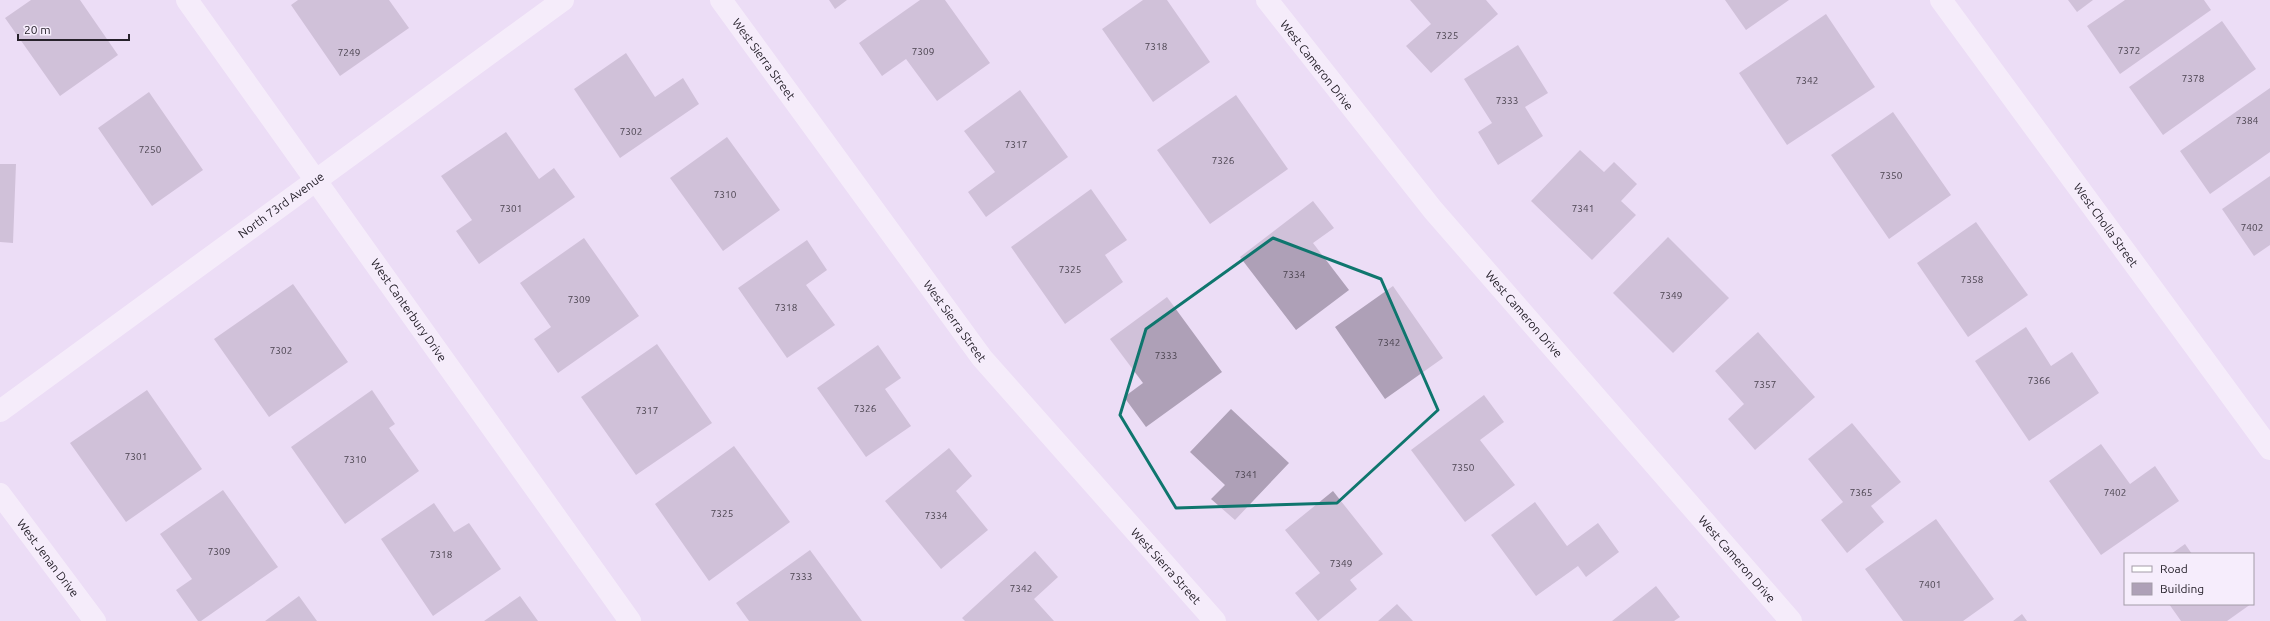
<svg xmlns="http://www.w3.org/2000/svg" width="2270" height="621" font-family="Ubuntu,sans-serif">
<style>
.building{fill:#aea0b7}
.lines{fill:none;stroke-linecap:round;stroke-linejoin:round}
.minor{stroke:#fff;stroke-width:22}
.marked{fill:none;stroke:#0f766e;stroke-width:3;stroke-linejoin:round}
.labels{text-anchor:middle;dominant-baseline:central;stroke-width:3;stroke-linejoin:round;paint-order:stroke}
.number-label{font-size:10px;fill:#49424e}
.street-label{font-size:12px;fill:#27222b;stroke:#f6edfc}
</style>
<rect width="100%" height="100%" fill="#ecddf6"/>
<!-- building -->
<path class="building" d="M31,0h49l38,55 -58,41 -55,-78z
M298,0h91l20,28 -69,48 -49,-71z
M829,0h18l-12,9z
M920,0h25l45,63 -53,38 -31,-42 -24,17 -23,-33z
M1143,0h24l43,62 -57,40 -51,-73z
M1410,0h76l12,14 -67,59 -25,-27 25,-22z
M1725,0h64l-43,30z
M2068,0h25l-16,12z
M2125,0h79l7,10 -91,64 -33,-48z
M1826,14l49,73 -88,58 -48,-72z
M2222,21l34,48 -93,66 -34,-48z
M1518,45l30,48 -23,14 18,29 -45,29 -20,-33 14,-9 -28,-44z
M626,53l29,44 28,-19 16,26 -79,54 -46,-69z
M2270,88v64l-60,42 -30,-43z
M1020,90l48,67 -82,60 -18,-25 27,-20 -31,-41z
M149,92l54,78 -51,36 -54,-78z
M1236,95l52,74 -78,55 -53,-74z
M1893,112l58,83 -62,44 -58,-84z
M506,132l33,47 15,-11 21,29 -96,67 -23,-33 16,-11 -31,-44z
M727,137l53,73 -57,41 -53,-73z
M1580,150l24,22 10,-10 23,22 -16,17 15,14 -44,45 -61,-59z
M0,164h16l-3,79 -13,-1z
M2270,176v69l-16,11 -32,-47z
M1091,189l36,51 -22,15 18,27 -58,42 -54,-77z
M1313,201l21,27 -21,15 36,47 -53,40 -56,-73z
M1976,222l52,73 -60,42 -51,-74z
M1668,237l61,61 -56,55 -60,-60z
M584,238l55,78 -81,57 -24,-34 17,-12 -31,-44z
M807,240l20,30 -21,15 29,40 -48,33 -49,-70z
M293,284l55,78 -79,55 -55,-78z
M1393,286l50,72 -58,41 -50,-72z
M1167,297l55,75 -76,55 -22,-30 19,-14 -33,-44z
M2026,327l25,39 21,-14 27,41 -70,48 -54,-80z
M1758,332l57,65 -60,53 -27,-31 16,-15 -29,-33z
M657,344l55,79 -76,52 -55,-78z
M878,345l23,33 -16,11 26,37 -45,31 -49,-69z
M147,390l55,79 -76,53 -56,-79z
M372,390l23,34 -6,4 30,43 -74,53 -54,-77z
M1484,395l20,27 -24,18 35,45 -50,37 -54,-72z
M1231,409l58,54 -54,57 -24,-21 14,-14 -35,-33z
M1852,423l49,59 -30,24 13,16 -37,31 -26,-33 22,-18 -35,-43z
M2101,444l29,40 25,-18 24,35 -78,54 -52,-74z
M734,446l56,76 -81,59 -54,-77z
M949,448l23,28 -16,15 32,39 -47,39 -56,-68z
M223,490l55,77 -77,54h-3l-22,-31 16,-11 -32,-45z
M1333,491l50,63 -33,26 7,9 -39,32 -23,-28 25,-20 -35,-43z
M1535,502l32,44 31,-23 21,29 -33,25 -8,-11 -42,30 -45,-61z
M434,503l20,29 15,-9 32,46 -68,47 -52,-77z
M1936,519l58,80 -31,22h-60l-38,-52z
M2185,544l7,10h-21z
M810,550l52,71h-113l-13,-18z
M1035,551l23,26 -24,22 20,22h-89l-3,-3z
M1656,586l24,31 -6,4h-62z
M299,596l18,25h-52z
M520,596l18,25h-54z
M1397,604l16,17h-35z
M2169,604h82l-24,17h-46z
M2022,614l5,7h-14z"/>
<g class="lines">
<!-- minor -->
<path class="minor" d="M187,0l443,621
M721,0l261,358 233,263
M1267,0l166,210 358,411
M1941,0l329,449
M0,411l563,-411
M0,494l95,127"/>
</g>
<!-- marked area -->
<path d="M0 0H2270V621H0ZM1273,238l108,41 57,131 -101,93 -161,5 -56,-93 26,-86z" fill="#ecddf6" fill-opacity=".55" fill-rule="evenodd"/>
<path class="marked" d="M1273,238l108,41 57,131 -101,93 -161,5 -56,-93 26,-86z"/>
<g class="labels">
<!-- number labels -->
<g class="number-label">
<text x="1447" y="35">7325</text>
<text x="1156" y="46">7318</text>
<text x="2129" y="50">7372</text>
<text x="923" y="51">7309</text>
<text x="349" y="52">7249</text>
<text x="2193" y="78">7378</text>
<text x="1807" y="80">7342</text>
<text x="1507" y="100">7333</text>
<text x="2247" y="120">7384</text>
<text x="631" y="131">7302</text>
<text x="1016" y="144">7317</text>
<text x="150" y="149">7250</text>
<text x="1223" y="160">7326</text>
<text x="1891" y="175">7350</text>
<text x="725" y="194">7310</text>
<text x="511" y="208">7301</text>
<text x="1583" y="208">7341</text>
<text x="2252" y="227">7402</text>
<text x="1070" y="269">7325</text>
<text x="1294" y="274">7334</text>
<text x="1972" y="279">7358</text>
<text x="1671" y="295">7349</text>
<text x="579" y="299">7309</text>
<text x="786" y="307">7318</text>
<text x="1389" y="342">7342</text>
<text x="281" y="350">7302</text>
<text x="1166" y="355">7333</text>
<text x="2039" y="380">7366</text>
<text x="1765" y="384">7357</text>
<text x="865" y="408">7326</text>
<text x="647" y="410">7317</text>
<text x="136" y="456">7301</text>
<text x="355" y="459">7310</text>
<text x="1463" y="467">7350</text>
<text x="1246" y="474">7341</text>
<text x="1861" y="492">7365</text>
<text x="2115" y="492">7402</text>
<text x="722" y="513">7325</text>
<text x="936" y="515">7334</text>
<text x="219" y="551">7309</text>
<text x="441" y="554">7318</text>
<text x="1341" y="563">7349</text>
<text x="801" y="576">7333</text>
<text x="1930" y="584">7401</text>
<text x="1021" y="588">7342</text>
</g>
<!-- street labels -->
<g class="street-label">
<text transform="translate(764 59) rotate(54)">West Sierra Street</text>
<text transform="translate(1317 65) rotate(52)">West Cameron Drive</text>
<text transform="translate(281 205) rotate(-36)">North 73rd Avenue</text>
<text transform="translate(2106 225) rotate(54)">West Cholla Street</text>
<text transform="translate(409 310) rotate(55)">West Canterbury Drive</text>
<text transform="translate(1524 314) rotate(49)">West Cameron Drive</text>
<text transform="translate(955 321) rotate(54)">West Sierra Street</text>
<text transform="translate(48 558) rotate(53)">West Jenan Drive</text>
<text transform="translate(1737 559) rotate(49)">West Cameron Drive</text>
<text transform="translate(1166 566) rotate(48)">West Sierra Street</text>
</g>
</g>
<!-- legend -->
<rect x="2124" y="553" width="130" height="52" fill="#f6edfc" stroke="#a39ca8"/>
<rect x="2132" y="566" width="20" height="6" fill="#ffffff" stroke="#a39ca8"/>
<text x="2160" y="573" font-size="12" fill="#27222b">Road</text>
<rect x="2132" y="583" width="20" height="12" fill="#aea0b7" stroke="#a39ca8"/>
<text x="2160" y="593" font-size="12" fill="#27222b">Building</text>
<!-- scale -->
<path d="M18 34v6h111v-6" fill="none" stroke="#27222b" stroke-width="2"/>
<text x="24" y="34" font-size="12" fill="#27222b" stroke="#f6edfc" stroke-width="3" paint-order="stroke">20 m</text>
</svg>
